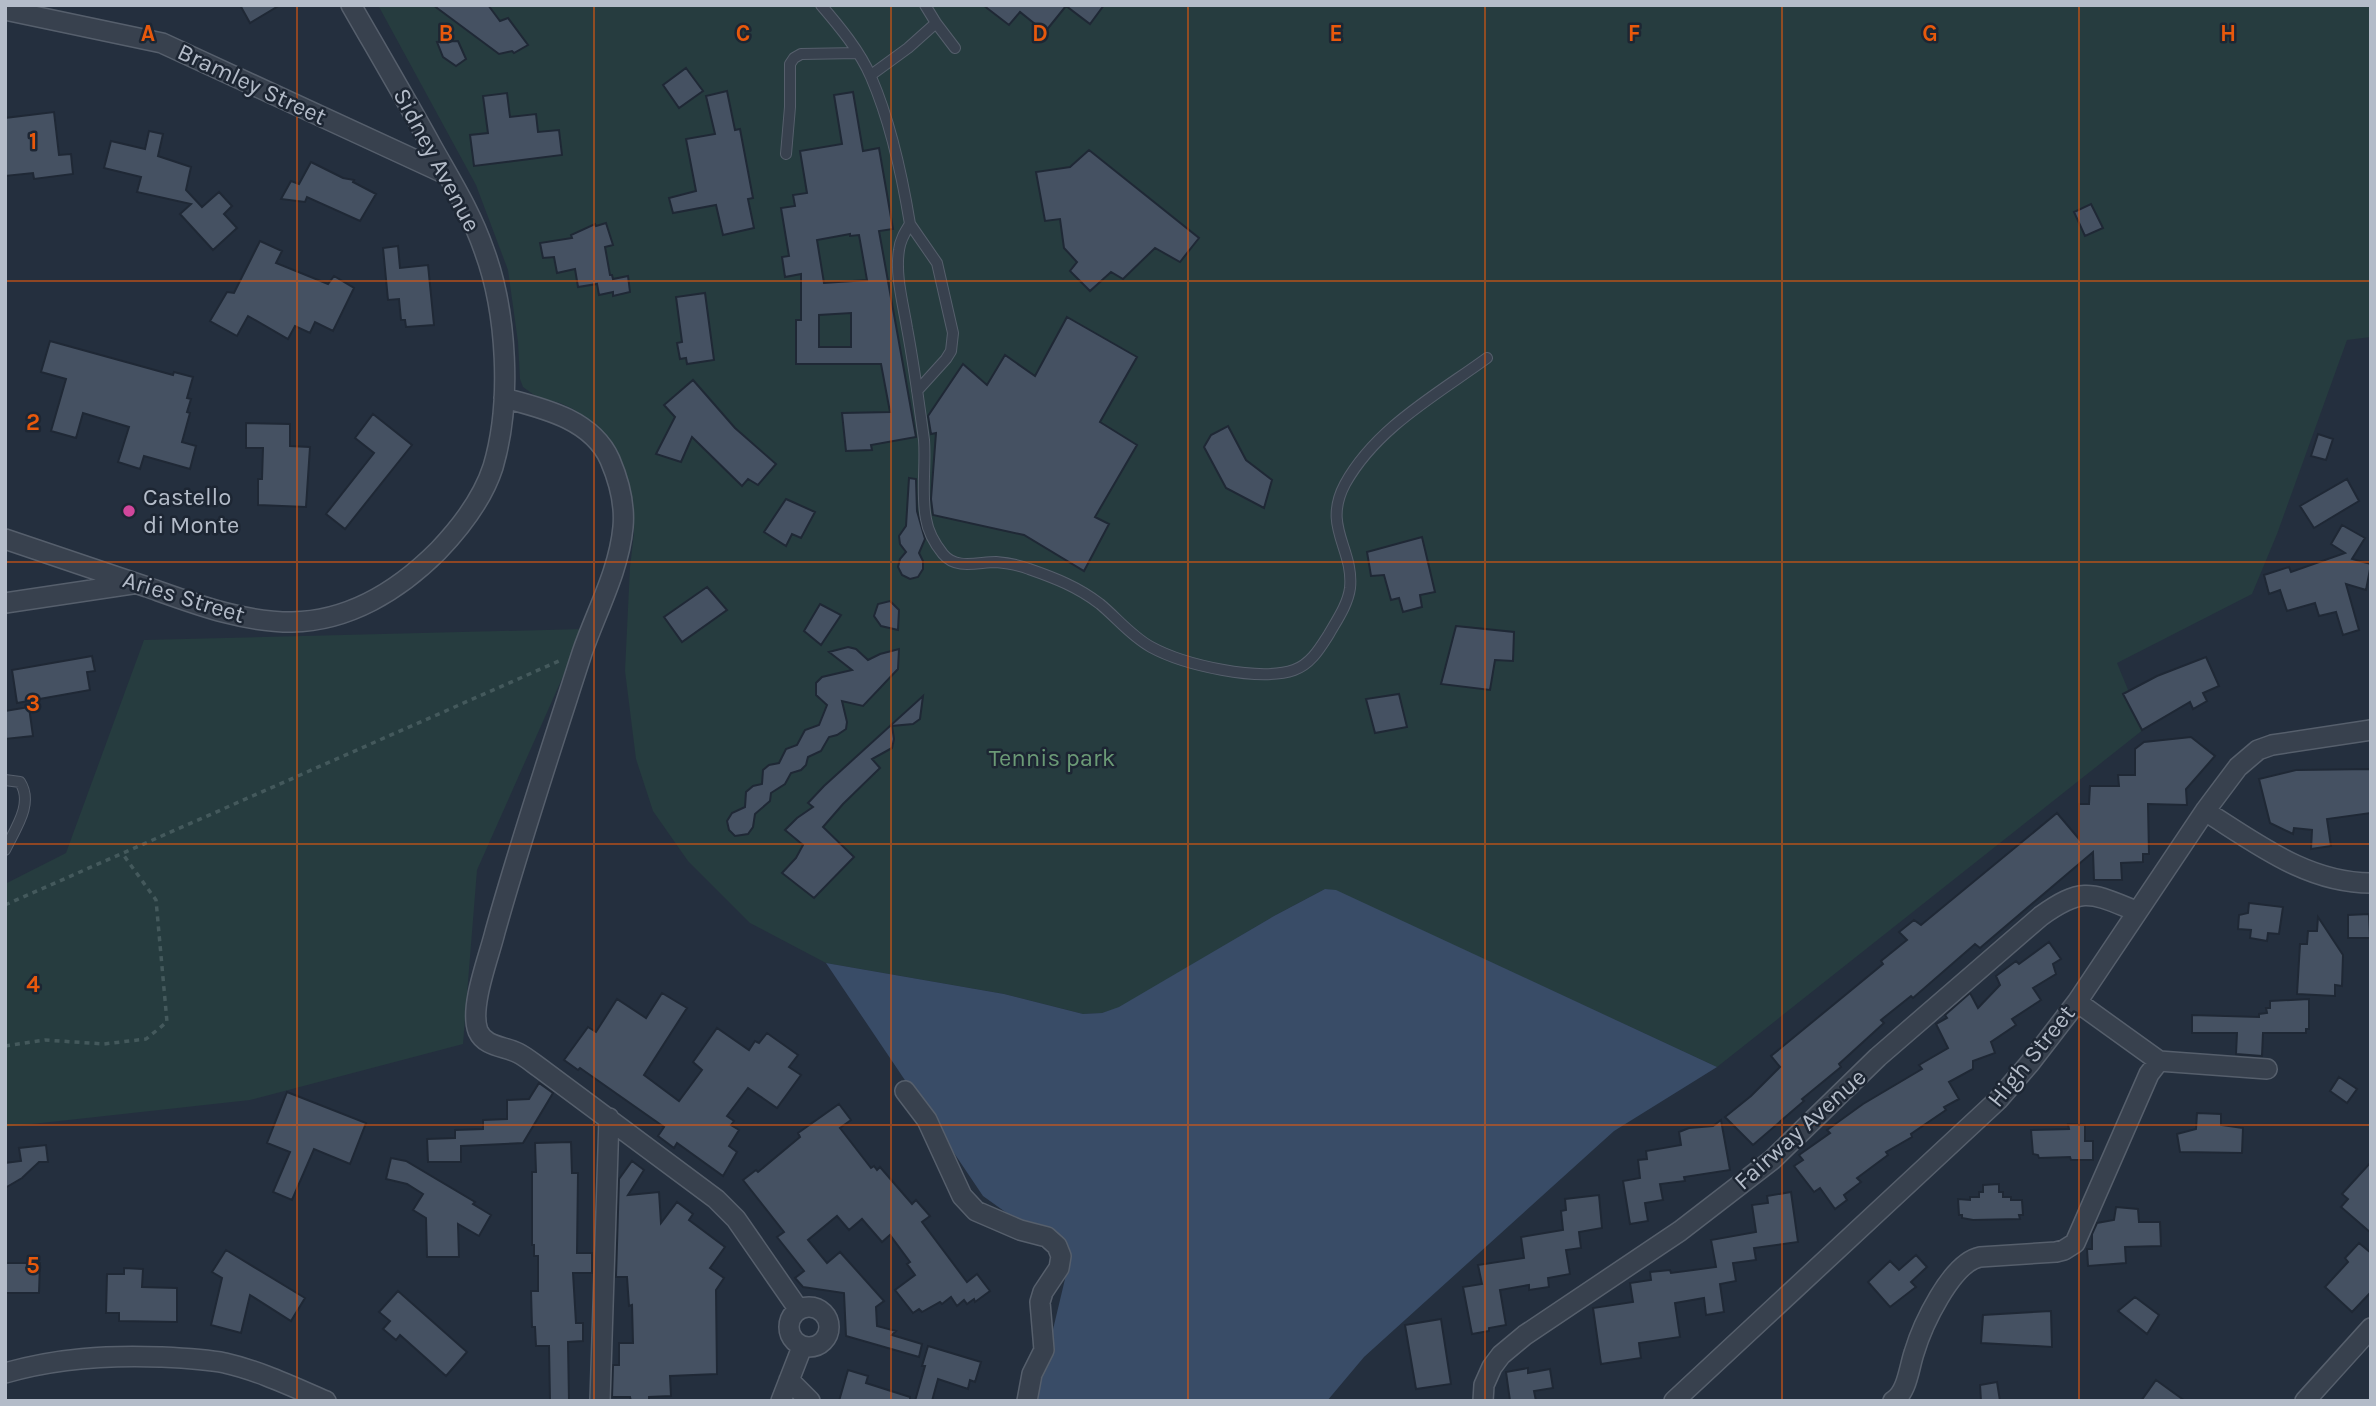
<svg xmlns="http://www.w3.org/2000/svg" width="2376" height="1406" font-family="Karla,sans-serif">
<style>
.green{fill:#263c3f}
.water{fill:#394c67}
.building{fill:#455162;stroke:#1f2835;stroke-width:2;fill-rule:evenodd}
.lines{fill:none;stroke-linecap:round;stroke-linejoin:round}
.service-casing{stroke:#565f6c;stroke-width:12}
.minor-casing{stroke:#565f6c;stroke-width:22}
.path{stroke:#44595c;stroke-width:3.5;stroke-dasharray:5 5;stroke-linecap:butt}
.service{stroke:#38414e;stroke-width:10}
.minor{stroke:#38414e;stroke-width:19}
.grid{fill:none;stroke:#e8590c;stroke-width:2;stroke-opacity:0.55}
.hotel-dot{fill:#d1479c;stroke:#1d2633;stroke-width:2.5}
.labels{text-anchor:middle;dominant-baseline:central;stroke-width:5;stroke-linejoin:round;paint-order:stroke}
.street-label{font-size:24px;fill:#b4bcc9;stroke:#1d2633}
.poi-label{font-size:24px;fill:#b4bcc9;stroke:#1d2633;text-anchor:start}
.park-label{font-size:24px;fill:#6b9a76;stroke:#1d2633}
.grid-label{font-size:23px;text-anchor:middle;font-weight:bold;fill:#e8590c;stroke:#1d2633;stroke-width:5;stroke-linejoin:round;paint-order:stroke}
</style>
<rect width="100%" height="100%" fill="#242f3e"/>
<!-- green -->
<path class="green" d="M378,5h1993v332l-24,3 -70,194 -25,60 -135,69 27,66 -427,338 -381,-176 -11,-2 -51,27 -155,92 -17,5 -19,1 -79,-20 -178,-31 -76,-40 -62,-62 -35,-50 -17,-52 -11,-88 5,-104 4,-34 -1,-34 -14,-41 -25,-33 -21,-16 -13,-6 -23,-6 -14,-10 -3,-8 -2,-37 -10,-72 -32,-85z
M584,629l-107,241 -14,174 -213,56 -245,27v-243l61,-31 78,-213z"/>
<!-- water -->
<path class="water" d="M1325,889l11,1 381,177 -103,64 -250,226 -37,44h-291l34,-143 -87,-62 -157,-233 178,31 79,20 19,-1 17,-6 155,-91z"/>
<!-- building -->
<path class="building" d="M240,5h40l-30,18z
M433,5h55l12,16 8,-3 20,27 -14,8 -2,-2 -13,3z
M983,5h121l-14,19 -24,-18 -21,26 -25,-20 -11,13z
M458,41l8,18 -10,7 -13,-9 -6,-15z
M686,68l17,23 -24,17 -16,-23z
M727,91l8,39 5,-1 13,69 -5,1 6,29 -31,7 -7,-30 -43,8 -4,-15 27,-7 -10,-52 29,-5 -9,-38z
M853,92l10,59 16,-3 14,81 -14,2 37,206 -45,8 1,5 -26,1 -4,-38 48,-1 -9,-48h-85v-44h5v-46l-16,3 -3,-20 7,-1 -8,-48 14,-2 -2,-11 14,-2 -7,-42 42,-7 -8,-49zM850,234v2l9,-1 8,45 -43,3 -7,-43zM851,313v34h-32v-32z
M507,93l3,24 26,-3 2,18 21,-2 3,25 -88,11 -4,-31 18,-2 -5,-37z
M54,112l5,43 12,-1 2,20 -39,5 -1,-6 -28,3v-58z
M149,131l14,3 -5,22 33,11 -5,23 16,17 17,-15 13,14 -8,8 13,14 -24,22 -33,-36 11,-10 -54,-12 4,-15 -37,-9 7,-27 34,8z
M1089,150l110,88 -19,24 -25,-14 -32,31 -12,-7 -21,19 -20,-20 7,-9 -13,-14 -4,-29 -15,2 -9,-49 34,-5z
M311,162l32,16 11,2 -1,2 23,12 -16,27 -53,-24 -2,5 -24,-3 10,-18 8,3z
M2091,204l12,24 -18,8 -11,-24z
M606,223l7,22 -8,2 5,28h2l1,4 15,-3 2,16 -17,4v-4l-14,3 -2,-11 -19,3 -3,-18 -18,4 -3,-16 -11,1 -3,-15 32,-5 -1,-3 24,-11 1,2z
M260,241l22,10 -6,12 52,21 6,-8 20,12 -21,43 -18,-9 -5,11 -15,-7 -7,13 -40,-23 -11,20 -27,-15 17,-29 7,1z
M398,246l2,22 28,-3 6,60 -28,2 -1,-7h-4l-2,-21 -11,1 -5,-52z
M705,293l9,67 -27,4 -1,-6 -6,1 -3,-16 5,-1 -6,-45z
M1067,317l70,40 -37,65 37,23 -42,72 14,7 -25,47 -60,-36 -91,-20 -2,-16 5,-66 -5,1 -3,-18 35,-52 24,21 18,-30 30,21z
M50,341l123,34 1,-3 19,5 -6,21 4,1 -4,13 3,1 -8,29 14,4 -6,23 -46,-13 -4,13 -22,-7 11,-35 -46,-14 -7,25 -25,-7 15,-52 -25,-7z
M693,380l42,48 41,36 -18,21 -10,-6 -6,7 -50,-49 -11,25 -25,-8 19,-37 -11,-12z
M373,414l39,31 -67,84 -19,-15 48,-61 -19,-15z
M246,423l44,1v22l20,1 -4,60 -48,-2v-26h4l1,-31h-17z
M1228,426l18,34 26,20 -8,28 -38,-20 -22,-41 7,-12z
M2318,434l15,5 -7,21 -15,-4z
M909,478l7,1 1,32 8,28 -6,14 4,8v8l-5,8 -8,2 -8,-4 -4,-8 2,-8 6,-7 -6,-8 -1,-8 7,-10z
M2347,479l12,22 -45,27 -14,-22z
M786,499l29,13 -14,26 -9,-4 -6,12 -22,-14z
M2342,525l23,13 -13,21 19,5 -5,26 -20,-6 13,46 -16,5 -7,-23 -17,4 -4,-13 -28,8 -7,-21 -11,4 -5,-19 25,-8 2,5 54,-19 -14,-9z
M1422,537l13,55 -15,3 2,12 -19,5 -4,-14 -8,2 -7,-25 -13,1 -4,-24z
M707,587l20,23 -45,32 -18,-25z
M890,601l9,9 -1,20 -17,-4 -7,-10 4,-12z
M820,604l21,11 -20,30 -17,-14z
M1456,626l58,6 -1,29 -18,-1 -5,30 -49,-6z
M848,647l8,2 12,11 12,-6 19,-5 -1,20 -35,37 -21,-5 5,21 -1,7 -9,6 -8,2 -8,14 -13,6 -2,8 -5,5 -10,3 -6,11 -14,9 -1,8 -15,13 -2,13 -5,7 -13,2 -6,-6 -2,-9 5,-8 13,-6 1,-15 7,-6 9,-2 1,-14 6,-5 10,-2 7,-14 11,-4 8,-15 14,-5 8,-20 -11,-10v-12l6,-6 30,-7 -23,-18z
M92,656l3,15 -8,1 3,18 -73,13 -5,-33z
M2206,657l13,29 -16,7 4,8 -14,8 -3,-7 -48,28 -19,-36 34,-18z
M1399,694l8,33 -32,6 -9,-34z
M923,696l-3,23 -7,5 -21,2 2,13 -2,9 -20,11 8,9 -37,36 -20,23 31,30 -40,41 -32,-25 14,-15 7,-13 -18,-15 12,-12 16,-11 -5,-4 16,-17z
M29,707l4,29 -28,3v-28z
M2191,737l24,19 -29,33 1,16 -39,-1 1,50h-6v8l-22,1 1,17h-28l-1,-28 -113,96 -5,-4 -62,54 -2,-2 -30,24 3,3 -45,41 2,3 -39,32 2,2 -51,44 -28,-28 26,-21 29,-29 -9,-11 112,-92 -2,-3 26,-21 -8,-8 15,-12 7,5 136,-112 22,26v-35h10l1,-18h29l-1,-11h17v-26l9,-7z
M2371,769v44l-44,6 4,27 -20,3 1,-19 -18,-2 -1,6 -23,-11 -11,-44 37,-9z
M2249,903l34,4 -4,27 -11,-1 -1,8 -17,-3 1,-8 -13,-1 1,-14 9,-2z
M2369,914l1,24h-22v-23z
M2318,917l25,38 -1,31 -7,-1v11l-38,-2 3,-50h7l1,-13h9z
M2049,942l12,17 -8,5 3,10 -23,14 8,12 -29,19 4,6 -25,17 4,11 -22,8v8l-24,13 10,17 -15,8 2,3 -35,24 1,3 -26,15 2,3 -31,23 4,4 -17,13 3,5 -12,9 -15,-21 -6,4 -20,-26 9,-6 -4,-5 31,-22 -3,-3 36,-26 59,-35 -3,-4 29,-17 -12,-24 11,-6 -2,-3 25,-22 8,15 22,-23 -4,-9 20,-15 3,3z
M662,993l25,15 -43,67 35,26 23,-31 -9,-8 24,-34 32,22 6,-9 4,2 8,-10 31,22 -9,12 12,8 -24,33 -29,-20 -21,28 7,5 -3,4 8,5 -10,16 8,6 -14,24 -46,-33 -3,5 -16,-12 6,-9 -84,-59 -2,2 -14,-10 24,-33 8,5 21,-33 29,19z
M2309,999v30h-3v4h-43l-1,23 -26,-2 1,-21h-45v-18l67,2v-3l8,-1 -1,-5h4v-7z
M2339,1077l18,12 -10,14 -17,-12z
M539,1083l14,10 -30,50 -62,3v16h-33l-1,-23 28,-1v-8l28,-1v-9l24,-1v-19l22,-1z
M287,1092l79,31 -16,41 -36,-15 -22,51 -19,-8 17,-40 -23,-9z
M839,1104l12,16 -11,8 31,40 3,-2 3,4 3,-3 32,37 4,-4 14,16 -8,6 45,60 10,-8 13,17 -15,11 -1,-3 -7,5 -3,-4 -7,6 -6,-9 -9,7 -2,-2 -18,10 -3,-3 -6,4 -18,-23 20,-15 -8,-11 3,-2 -20,-27 -8,7 -20,-23 -13,11 -12,-14 -29,24 19,23 13,-11 44,49 -8,6 1,19 19,5 -4,4 30,9 -3,13 -73,-21 -2,-43 -41,-6 -8,-9 9,-7 -27,-34 7,-5 -41,-52 13,-10 2,2 42,-35 -2,-4z
M2197,1113l24,1v11l22,3 -1,25 -62,-1 -3,-18 19,-5z
M1721,1120l9,50 -46,7 1,4 -25,3 3,16 -18,3 3,18 -18,3 -7,-43 17,-3 -2,-18 9,-1 -1,-8 35,-6 -2,-13 10,-4 24,-2z
M2068,1124l17,1v16h8v19h-22l-1,-3 -31,1 -1,-3 -5,-1 -2,-24 38,-1z
M571,1142l1,31h6l-1,80h15v20h-19l3,50h7v18l-15,1 1,59h-19l-1,-55h-13l-1,-19h-3l-1,-36h7v-35h-4v-11h-2v-73h4l-1,-29z
M46,1145l2,17h-9l-17,16 -17,10v-25l16,-2 -2,-13z
M391,1158l15,3 69,41 -2,2 18,11 -12,21 -21,-12 1,33h-32l-1,-39 -13,-8 10,-16 -16,-10 -21,-5z
M632,1161l12,9 -16,25 31,-3 2,31 16,-21 16,12 -4,6 36,27 -15,21 14,10 -8,12 1,84 -47,2 1,20 -22,1v4h-18l-1,-4h-18l1,-32h6v-22h14l-1,-38 -3,1 -2,-29h-11l3,-98z
M2371,1162v71l-30,-26 7,-8 -6,-5z
M1999,1184v8h4v5h8v3h11l1,15h-4l1,4 -47,1 -11,-2v-3h-3l-1,-16 12,1v-3h9v-5h4v-7z
M1791,1192l7,50 -44,6 2,12 -23,3 3,18 -16,3 4,28 -18,3 -2,-17 -29,5 5,34 -41,6 2,15 -40,6 -8,-56 40,-6 -3,-19 21,-3 -1,-8 20,-2 1,3 45,-6 -5,-27 45,-8 -4,-27 16,-2 -1,-7z
M1599,1195l3,33 -23,4 2,16 -15,2 4,24 -22,4 1,9 -20,3v-5l-29,5 6,35 -17,3v3l-17,3 -9,-47 19,-3 -4,-19 46,-7 -3,-21 42,-7 -2,-19 5,-1 -1,-11z
M2116,1207l22,2 1,13h21l1,24 -36,1 1,16 -38,3 -1,-17h5v-15l5,-11 17,-3z
M2359,1243l12,10v39l-19,20 -27,-25 23,-25 -3,-4z
M226,1250l79,48 -14,23 -41,-26 -9,38 -30,-8 11,-47 -10,-6z
M1916,1255l11,12 -16,15 5,5 -26,20 -22,-25 22,-21 9,9z
M5,1263h35l-1,30h-34z
M124,1268l19,1 -1,18 35,1v34l-58,-1v-8h-13l1,-39h17z
M398,1291l69,61 -21,24 -46,-41 -4,5 -13,-11 7,-8 -11,-9z
M2135,1297l24,18 -12,19 -29,-23z
M2051,1311l1,36 -71,-4 2,-28z
M1441,1319l10,65 -35,5 -11,-64z
M928,1346l53,16 -6,20 -5,-2 -2,9 -30,-10 -6,22h-17l10,-35h-3z
M1528,1368v5l22,-4 3,19 -19,3 2,10h-26l-4,-29z
M848,1370l20,6 -2,7 44,14v4h-71z
M2156,1380l29,21h-44z
M1997,1382l3,19h-19l-1,-16z"/>
<g class="lines">
<defs>
<path id="service" d="M821,5c18,21 39,46 50,72 20,46 31,98 39,147 -5,8 -10,16 -11,26 -4,25 4,53 8,78 7,37 12,75 17,112 2,26 -3,54 2,79 2,13 9,25 17,35 13,16 35,8 53,8 11,1 23,3 33,7 26,9 49,18 71,35 17,14 31,32 51,43 33,18 108,35 143,23 17,-6 26,-22 35,-36 8,-14 19,-30 21,-46 4,-40 -28,-61 -5,-104 31,-56 91,-89 142,-126
M936,23l19,25
M871,75l37,-27 28,-25 -11,-18
M786,154l4,-47v-43l4,-6 7,-4 57,-1
M910,224l27,39 16,70 -2,18 -5,8 -29,32
M5,780l15,2c14,22 -5,47 -15,68"/>
<path id="minor" d="M5,10l157,33 286,132
M504,398c38,10 88,21 106,62 9,21 15,45 13,67 -4,44 -27,85 -41,126 -30,93 -61,186 -87,279 -6,25 -26,75 -17,99 7,16 26,15 40,22 8,4 15,10 22,15l176,131 20,20 63,91
M5,539c48,16 95,32 142,48 48,17 94,35 145,35 57,-1 107,-32 146,-71 22,-23 45,-53 55,-84 19,-64 14,-155 -9,-217 -13,-38 -34,-71 -53,-105 -26,-47 -53,-93 -80,-140
M5,603l127,-19
M2205,811c51,32 102,72 166,72
M2077,1002l82,59
M905,1091l22,29 35,76 14,15 44,19 27,7 10,9 4,10 -2,12 -16,24 -3,10 4,48 -12,24 -5,27
M789 1327a20 20 0 1 1 40 0a20 20 0 1 1-40 0Z
M5,1373c52,-15 102,-18 155,-16 21,1 44,2 65,6 35,8 68,24 101,38
M789,1380l21,21
M600,1401l9,-283
M781,1401l21,-54
M1483,1401l1,-16 8,-18 9,-12 24,-20 155,-104 92,-71 106,-103 163,-141c42,-30 50,-23 95,-5
M1674,1401l324,-301 32,-37 47,-61 128,-191 33,-44 20,-17 14,-5 99,-15
M1893,1401c14,-8 16,-33 21,-48 8,-27 37,-90 66,-96l76,-5 8,-2 11,-7 74,-169 10,-13 108,8
M2305,1401l66,-73"/>
</defs>
<!-- service casing -->
<use href="#service" class="service-casing"/>
<!-- minor casing -->
<use href="#minor" class="minor-casing"/>
<!-- path -->
<path class="path" d="M5,905l554,-244
M5,1046l40,-6 59,4 42,-5 21,-17 -11,-122 -34,-47"/>
<!-- service -->
<use href="#service" class="service"/>
<!-- minor -->
<use href="#minor" class="minor"/>
</g>
<!-- grid -->
<path class="grid" d="M297,5v1396M594,5v1396M891,5v1396M1188,5v1396M1485,5v1396M1782,5v1396M2079,5v1396M5,281h2366M5,562h2366M5,844h2366M5,1125h2366"/>
<!-- markers -->
<circle class="hotel-dot" cx="129" cy="511" r="7"/>
<g class="labels">
<!-- street labels -->
<g class="street-label">
<text transform="translate(252 84) rotate(25)">Bramley Street</text>
<text transform="translate(437 160) rotate(62)">Sidney Avenue</text>
<text transform="translate(184 597) rotate(17)">Aries Street</text>
<text transform="translate(2031 1056) rotate(-51)">High Street</text>
<text transform="translate(1800 1129) rotate(-42)">Fairway Avenue</text>
</g>
<!-- poi labels -->
<g class="poi-label">
<text x="143" y="497">Castello<tspan x="143" dy="28">di Monte</tspan></text>
</g>
<!-- park labels -->
<g class="park-label">
<text x="1052" y="758">Tennis park</text>
</g>
</g>
<g class="grid-label">
<text x="148" y="41">A</text>
<text x="446" y="41">B</text>
<text x="743" y="41">C</text>
<text x="1040" y="41">D</text>
<text x="1336" y="41">E</text>
<text x="1634" y="41">F</text>
<text x="1930" y="41">G</text>
<text x="2228" y="41">H</text>
<text x="33" y="149">1</text>
<text x="33" y="430">2</text>
<text x="33" y="711">3</text>
<text x="33" y="992">4</text>
<text x="33" y="1273">5</text>
</g>
<!-- border -->
<rect width="2376" height="1406" fill="none" stroke="#b4bcc9" stroke-width="14"/>
</svg>
